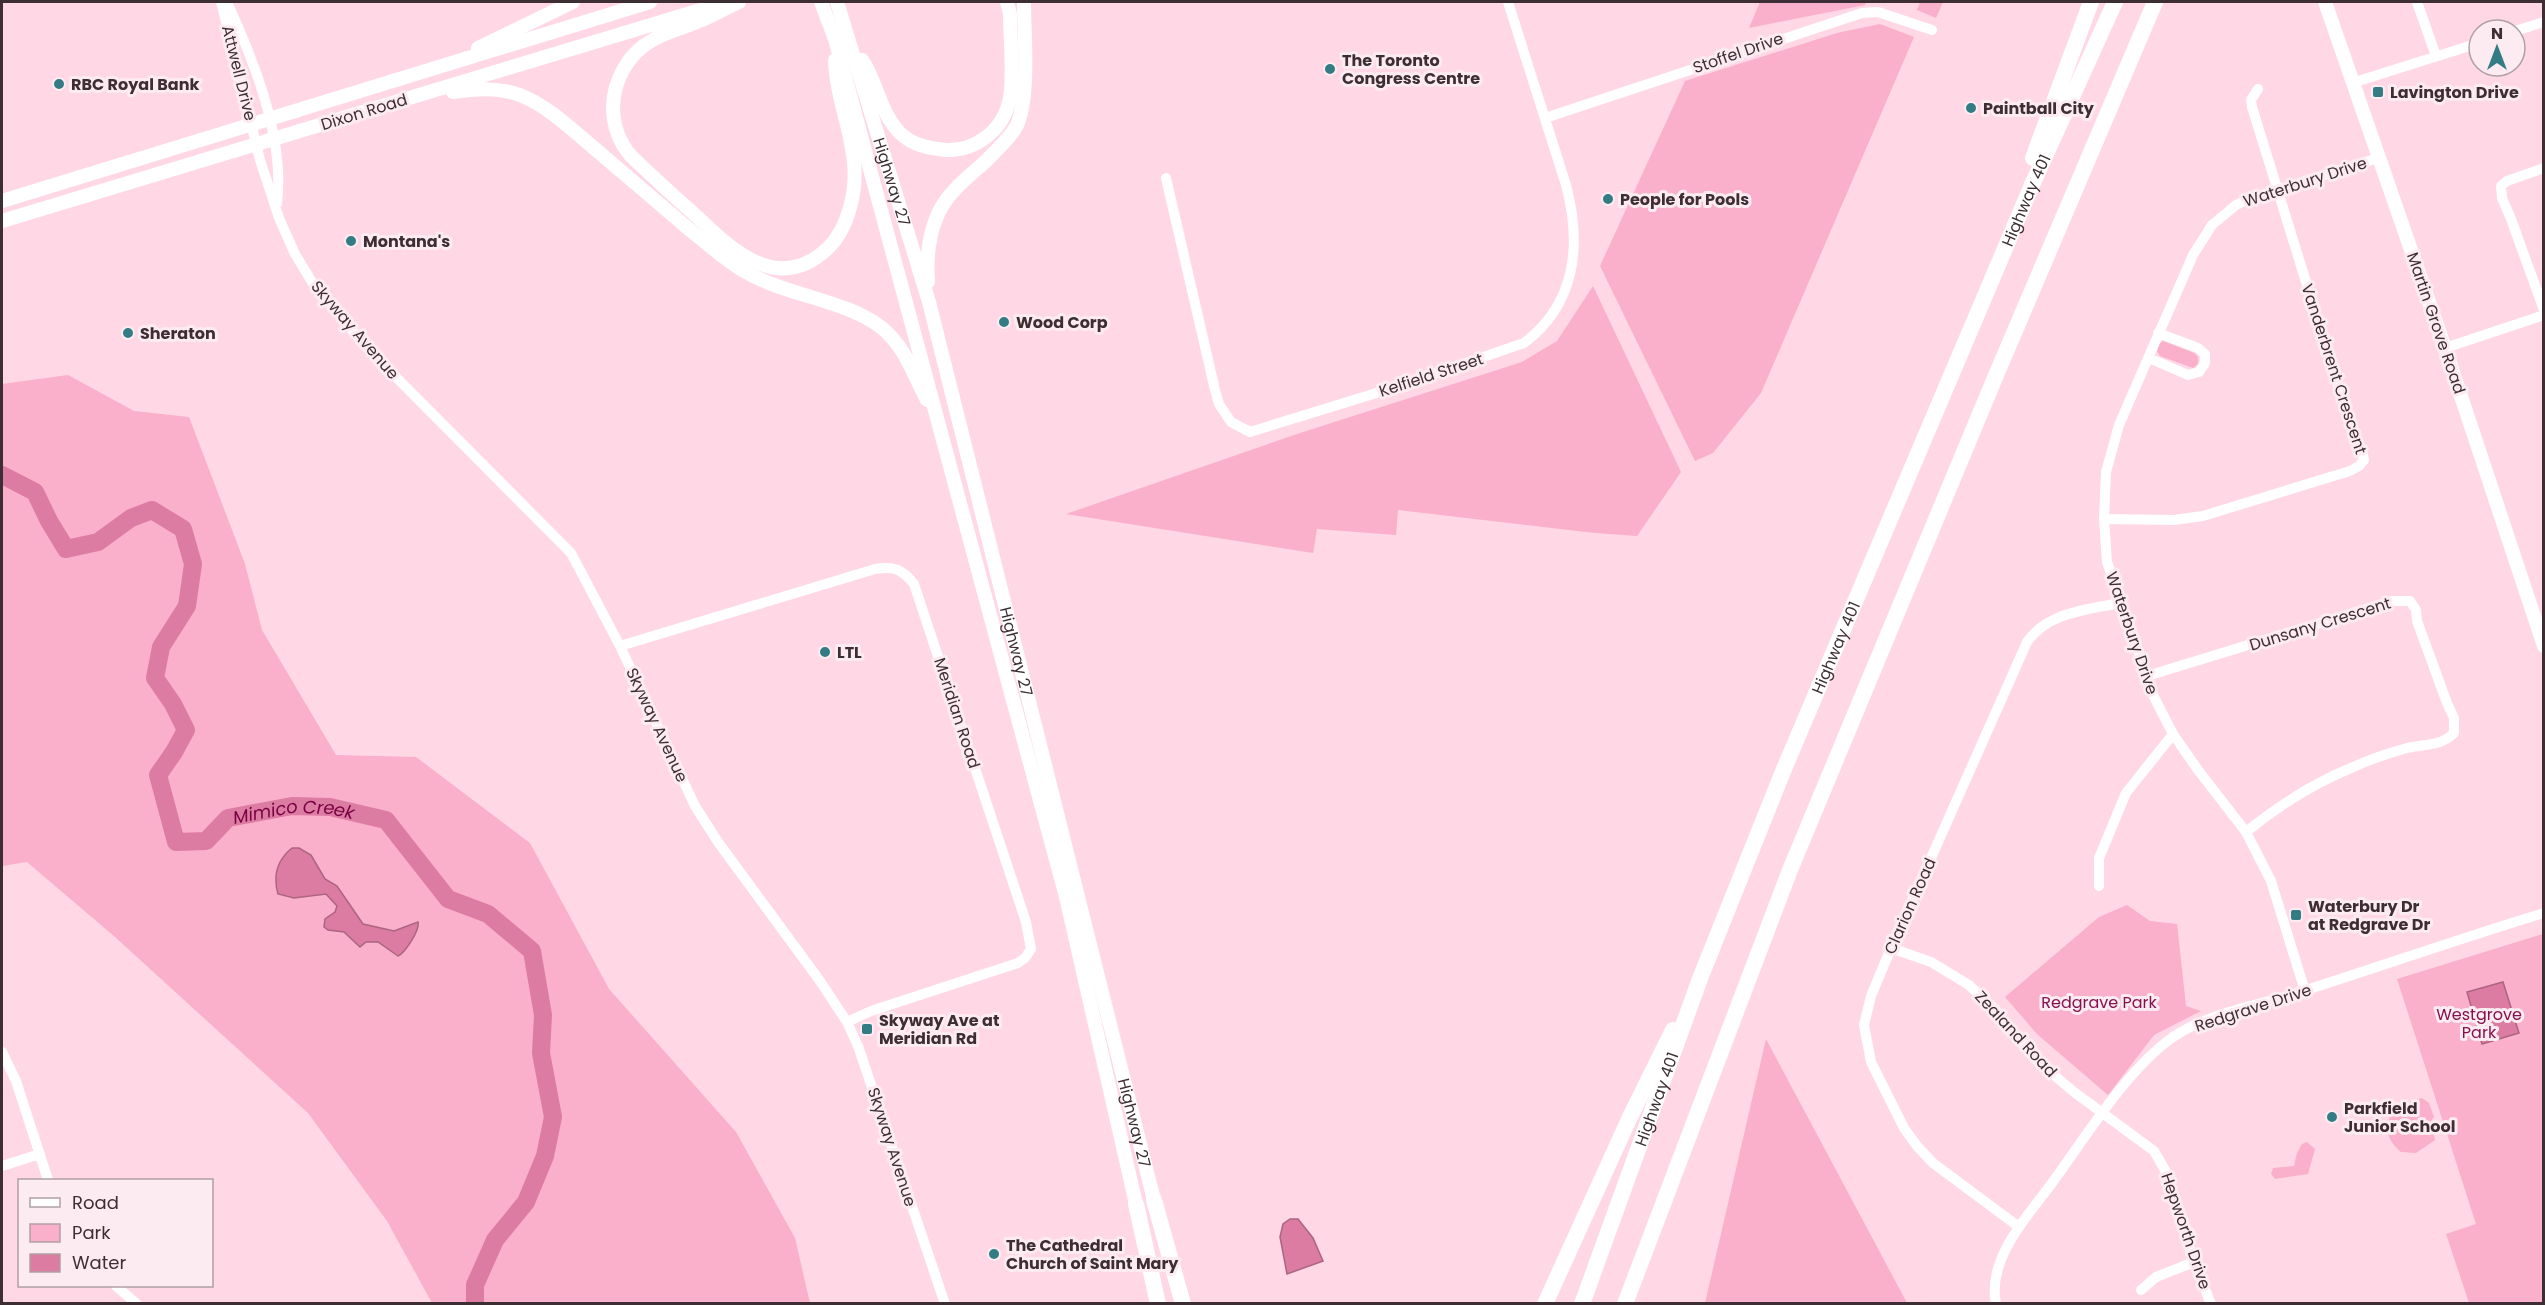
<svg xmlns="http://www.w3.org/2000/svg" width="2545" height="1305" font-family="Poppins,sans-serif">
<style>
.green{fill:#faafca}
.water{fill:#dc7ca2;stroke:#ac6581;stroke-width:1.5}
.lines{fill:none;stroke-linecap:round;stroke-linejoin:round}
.river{stroke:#dc7ca2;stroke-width:18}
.minor{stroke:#fff;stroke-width:10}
.major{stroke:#fff;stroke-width:14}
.highway{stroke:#fff;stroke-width:16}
.poi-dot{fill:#347c84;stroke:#fcecf1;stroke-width:2}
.labels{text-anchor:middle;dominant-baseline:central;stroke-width:6;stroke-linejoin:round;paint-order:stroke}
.street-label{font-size:16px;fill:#3d2e33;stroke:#fcecf1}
.poi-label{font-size:16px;font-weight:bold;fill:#3d2e33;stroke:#fcecf1;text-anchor:start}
.park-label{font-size:16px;fill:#85114e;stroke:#fcecf1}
.water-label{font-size:18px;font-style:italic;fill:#7a0045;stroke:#fcecf1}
</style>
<rect width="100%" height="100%" fill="#ffd7e5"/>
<!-- green -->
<path class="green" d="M1760,2h106l-1,3 -116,23z
M1920,2h23l-7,16 -19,-8z
M1880,24l34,13 -153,356 -48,60 -18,8 -95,-195 85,-185 152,-48z
M1593,286l88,186 -44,64 -42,-3 -197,-23 -2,25 -79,-6 -4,24 -247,-39 231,-80 225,-72 35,-21z
M2163,341l31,12 4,4v7l-5,4 -33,-12 -3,-5 1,-6z
M68,375l66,36 55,6 56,147 17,66 74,125 80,2 114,86 79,146 127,143 59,106 15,65h-378l-45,-82 -79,-108 -193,-176 -88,-75 -25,4v-482z
M2127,905l23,16 27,3 9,82 15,5 -47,24 -46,60 -71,-61 -32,-37 94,-80z
M2543,934v369h-74l-23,-69 30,-10 -79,-245z
M1766,1039l141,264h-202z
M2422,1098l7,5 5,14 -3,4 4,19 -19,13 -15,-1c-12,-11 -16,-19 -11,-35l12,-6 -2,-6z
M2307,1142l8,7 -7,25 -33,5 -4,-5 2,-6 21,-2 3,-13 5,-9z"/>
<!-- water -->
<path class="water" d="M292,848h7l12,7 14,24 12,7 26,38 31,7 24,-9c2,8 -13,31 -20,34l-20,-14h-12l-6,5 -16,-15 -16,-2 -4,-3 1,-8 10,-7 2,-6 -11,-12 -32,4 -16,-4c-5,-18 -1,-34 14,-46z
M2503,982l16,51 -37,11 -15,-52z
M1290,1219h8l15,19 10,23 -36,13 -7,-37 3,-13z"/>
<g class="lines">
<!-- river -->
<path class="river" id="s1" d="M2,475l33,17 14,29 17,28 32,-7 33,-24 21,-8 31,19 10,35 -6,42 -26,41 -6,31 18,26 13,26 -12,22 -16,23 18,67 30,-1 22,-23 64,-12 38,1 56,13 62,79 40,15 44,37 11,64 -2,38 12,64 -8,39 -19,46 -31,38 -20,45v19"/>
<!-- minor -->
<path class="minor" d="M221,2l39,158 19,58 16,36 17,28 53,64 206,207 49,93 75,160 23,36 102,139 27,41 11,24 87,258
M227,2c27,59 58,136 50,202
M2417,2l19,54
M2515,31l29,-9
M2352,83l127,-40
M1545,118l317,-105 16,-1 54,18
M2544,168l-37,13 -6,5 1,12 9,21 33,91
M1166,178l49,212 4,14 12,18 19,10 146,-45 128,-44c52,-39 58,-98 42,-158l-58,-183
M2445,348l99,-33
M2149,358l39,17 11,-3 6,-9v-9l-7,-6 -40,-15
M2104,519l70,1 29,-4 147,-45 9,-5 5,-6 -2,-10 -10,-19 -100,-324 -1,-7 7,-11
M620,646l255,-77c19,-3 27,0 39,15l112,338 5,27 -6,9 -7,5 -147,48 -24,11
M2147,676l245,-75h18l6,9 1,11 30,82 7,15v15c-14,14 -30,11 -47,15 -18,5 -39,12 -56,20 -39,16 -73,38 -105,64
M2099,886v-28l27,-65 47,-59
M1891,948l40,14 38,23 27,25 39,49 39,33 80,59 11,19 29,92 17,42
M2305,991l-34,-110 -25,-49 -48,-62 -25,-36 -19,-37 -47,-135 -3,-43 2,-47 13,-47 74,-170 19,-30 24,-20 13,-6 129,-41
M2,1052l14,29 32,99
M2,1166l38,-12
M2019,1227l-86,-64 -16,-17 -13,-18 -33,-66 -7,-37 7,-29 20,-48 136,-306c21,-30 59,-32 93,-39
M116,1286l21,18
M2141,1290l15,-13 38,-15
M1996,1304c-9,-44 29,-85 53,-117 35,-47 76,-116 124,-150 36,-24 83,-31 124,-44 82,-26 164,-55 247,-80"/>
<!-- major -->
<g class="major">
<path d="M739,2c-13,6 -25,13 -37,18 -17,8 -36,11 -51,21 -23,13 -37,39 -38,65 0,19 5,35 18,50 20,19 40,38 61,56 37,35 85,85 136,36 20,-19 29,-57 26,-85 -3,-35 -18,-68 -19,-103"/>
<path d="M821,2l14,37 231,858 70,307"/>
<path id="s2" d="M837,2l92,300 225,898"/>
<path d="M2325,2l120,346 99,298"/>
<path d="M478,48l95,-46"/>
<path d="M862,60c14,20 17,47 32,66 13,18 31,22 52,24 32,1 59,-22 64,-53 4,-23 0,-58 0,-83l-3,-12"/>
<path d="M453,92c22,-3 46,-5 67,3 28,11 51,34 74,53 32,27 64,55 96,82 18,14 35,30 54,41 42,25 103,29 138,57 24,20 31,46 45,72"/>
<path d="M2,201l648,-199"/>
<path d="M2,221l725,-219"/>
<path d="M928,282c-2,-30 2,-63 22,-87 11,-13 25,-24 37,-35 10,-11 23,-21 30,-35 13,-30 7,-90 7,-123"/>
</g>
<!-- highway -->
<g class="highway">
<path d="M2033,158l58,-156"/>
<path d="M1154,1200l29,104"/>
<path d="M1136,1204l22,100"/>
<path d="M1545,1304l85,-187 43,-87"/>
<path id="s3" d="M1582,1304l119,-328 83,-207 248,-584 83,-183"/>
<path d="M1625,1304l165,-434 204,-490 161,-378"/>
</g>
</g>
<!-- markers -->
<g class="poi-dot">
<circle cx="1330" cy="69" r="6"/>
<circle cx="59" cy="84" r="6"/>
<rect x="2372" y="86" width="12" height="12" rx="3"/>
<circle cx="1971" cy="108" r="6"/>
<circle cx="1608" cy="199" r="6"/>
<circle cx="351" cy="241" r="6"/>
<circle cx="1004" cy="322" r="6"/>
<circle cx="128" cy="333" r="6"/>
<circle cx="825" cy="652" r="6"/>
<rect x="2290" y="909" width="12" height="12" rx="3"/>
<rect x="861" y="1023" width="12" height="12" rx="3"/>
<circle cx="2332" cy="1117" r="6"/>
<circle cx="994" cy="1254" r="6"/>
</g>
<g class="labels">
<!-- street labels -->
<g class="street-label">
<text transform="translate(1738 53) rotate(-19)">Stoffel Drive</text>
<text transform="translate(239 73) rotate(76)">Attwell Drive</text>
<text transform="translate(364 112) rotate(-17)">Dixon Road</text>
<text stroke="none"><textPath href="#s2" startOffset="188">Highway 27</textPath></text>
<text transform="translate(2305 182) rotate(-18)">Waterbury Drive</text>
<text stroke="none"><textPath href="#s3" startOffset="1190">Highway 401</textPath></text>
<text transform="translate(2436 323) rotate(71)">Martin Grove Road</text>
<text transform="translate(355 330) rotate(49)">Skyway Avenue</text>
<text transform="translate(2334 369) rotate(72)">Vanderbrent Crescent</text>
<text transform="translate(1431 375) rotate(-18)">Kelfield Street</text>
<text transform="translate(2320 624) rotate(-17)">Dunsany Crescent</text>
<text transform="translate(2132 633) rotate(71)">Waterbury Drive</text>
<text stroke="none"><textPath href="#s3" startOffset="704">Highway 401</textPath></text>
<text stroke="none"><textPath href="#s2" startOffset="674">Highway 27</textPath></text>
<text transform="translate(957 713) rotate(72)">Meridian Road</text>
<text transform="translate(657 725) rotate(65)">Skyway Avenue</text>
<text transform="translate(1910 906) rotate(-66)">Clarion Road</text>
<text transform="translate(2253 1008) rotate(-18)">Redgrave Drive</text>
<text transform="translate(2016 1034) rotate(47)">Zealand Road</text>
<text stroke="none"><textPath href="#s3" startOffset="218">Highway 401</textPath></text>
<text stroke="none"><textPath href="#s2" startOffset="1160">Highway 27</textPath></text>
<text transform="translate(892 1147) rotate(72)">Skyway Avenue</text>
<text transform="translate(2186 1231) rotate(71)">Hepworth Drive</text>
</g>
<!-- poi labels -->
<g class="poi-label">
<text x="1342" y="60">The Toronto<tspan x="1342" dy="18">Congress Centre</tspan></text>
<text x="71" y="84">RBC Royal Bank</text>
<text x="2390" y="92">Lavington Drive</text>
<text x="1983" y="108">Paintball City</text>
<text x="1620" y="199">People for Pools</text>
<text x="363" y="241">Montana's</text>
<text x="1016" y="322">Wood Corp</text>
<text x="140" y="333">Sheraton</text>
<text x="837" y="652">LTL</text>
<text x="2308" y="906">Waterbury Dr<tspan x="2308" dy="18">at Redgrave Dr</tspan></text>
<text x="879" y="1020">Skyway Ave at<tspan x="879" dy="18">Meridian Rd</tspan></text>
<text x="2344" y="1108">Parkfield<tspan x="2344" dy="18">Junior School</tspan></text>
<text x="1006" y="1245">The Cathedral<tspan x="1006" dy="18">Church of Saint Mary</tspan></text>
</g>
<!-- park labels -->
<g class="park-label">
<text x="2099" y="1002">Redgrave Park</text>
<text x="2479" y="1014">Westgrove<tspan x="2479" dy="18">Park</tspan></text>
</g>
<!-- water labels -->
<g class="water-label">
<text stroke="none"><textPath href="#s1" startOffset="705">Mimico Creek</textPath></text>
</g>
</g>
<!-- border -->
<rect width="2545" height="1305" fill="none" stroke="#3d2e33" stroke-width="6"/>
<!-- legend -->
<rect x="18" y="1179" width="195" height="108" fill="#fcecf1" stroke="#b0a0a5" stroke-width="1.5"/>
<rect x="30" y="1198" width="30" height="9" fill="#ffffff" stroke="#b0a0a5" stroke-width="1.5"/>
<text x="72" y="1209" font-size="18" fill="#3d2e33">Road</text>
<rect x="30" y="1224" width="30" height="18" fill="#faafca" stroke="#b0a0a5" stroke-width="1.5"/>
<text x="72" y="1239" font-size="18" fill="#3d2e33">Park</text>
<rect x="30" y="1254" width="30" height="18" fill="#dc7ca2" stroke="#b0a0a5" stroke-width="1.5"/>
<text x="72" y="1269" font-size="18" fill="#3d2e33">Water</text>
<!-- north arrow -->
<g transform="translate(2497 48)"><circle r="28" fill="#fcecf1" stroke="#b0a0a5" stroke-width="1.5"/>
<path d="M0-4.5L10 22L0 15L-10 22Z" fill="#347c84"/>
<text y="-9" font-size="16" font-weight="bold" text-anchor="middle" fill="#3d2e33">N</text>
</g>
</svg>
